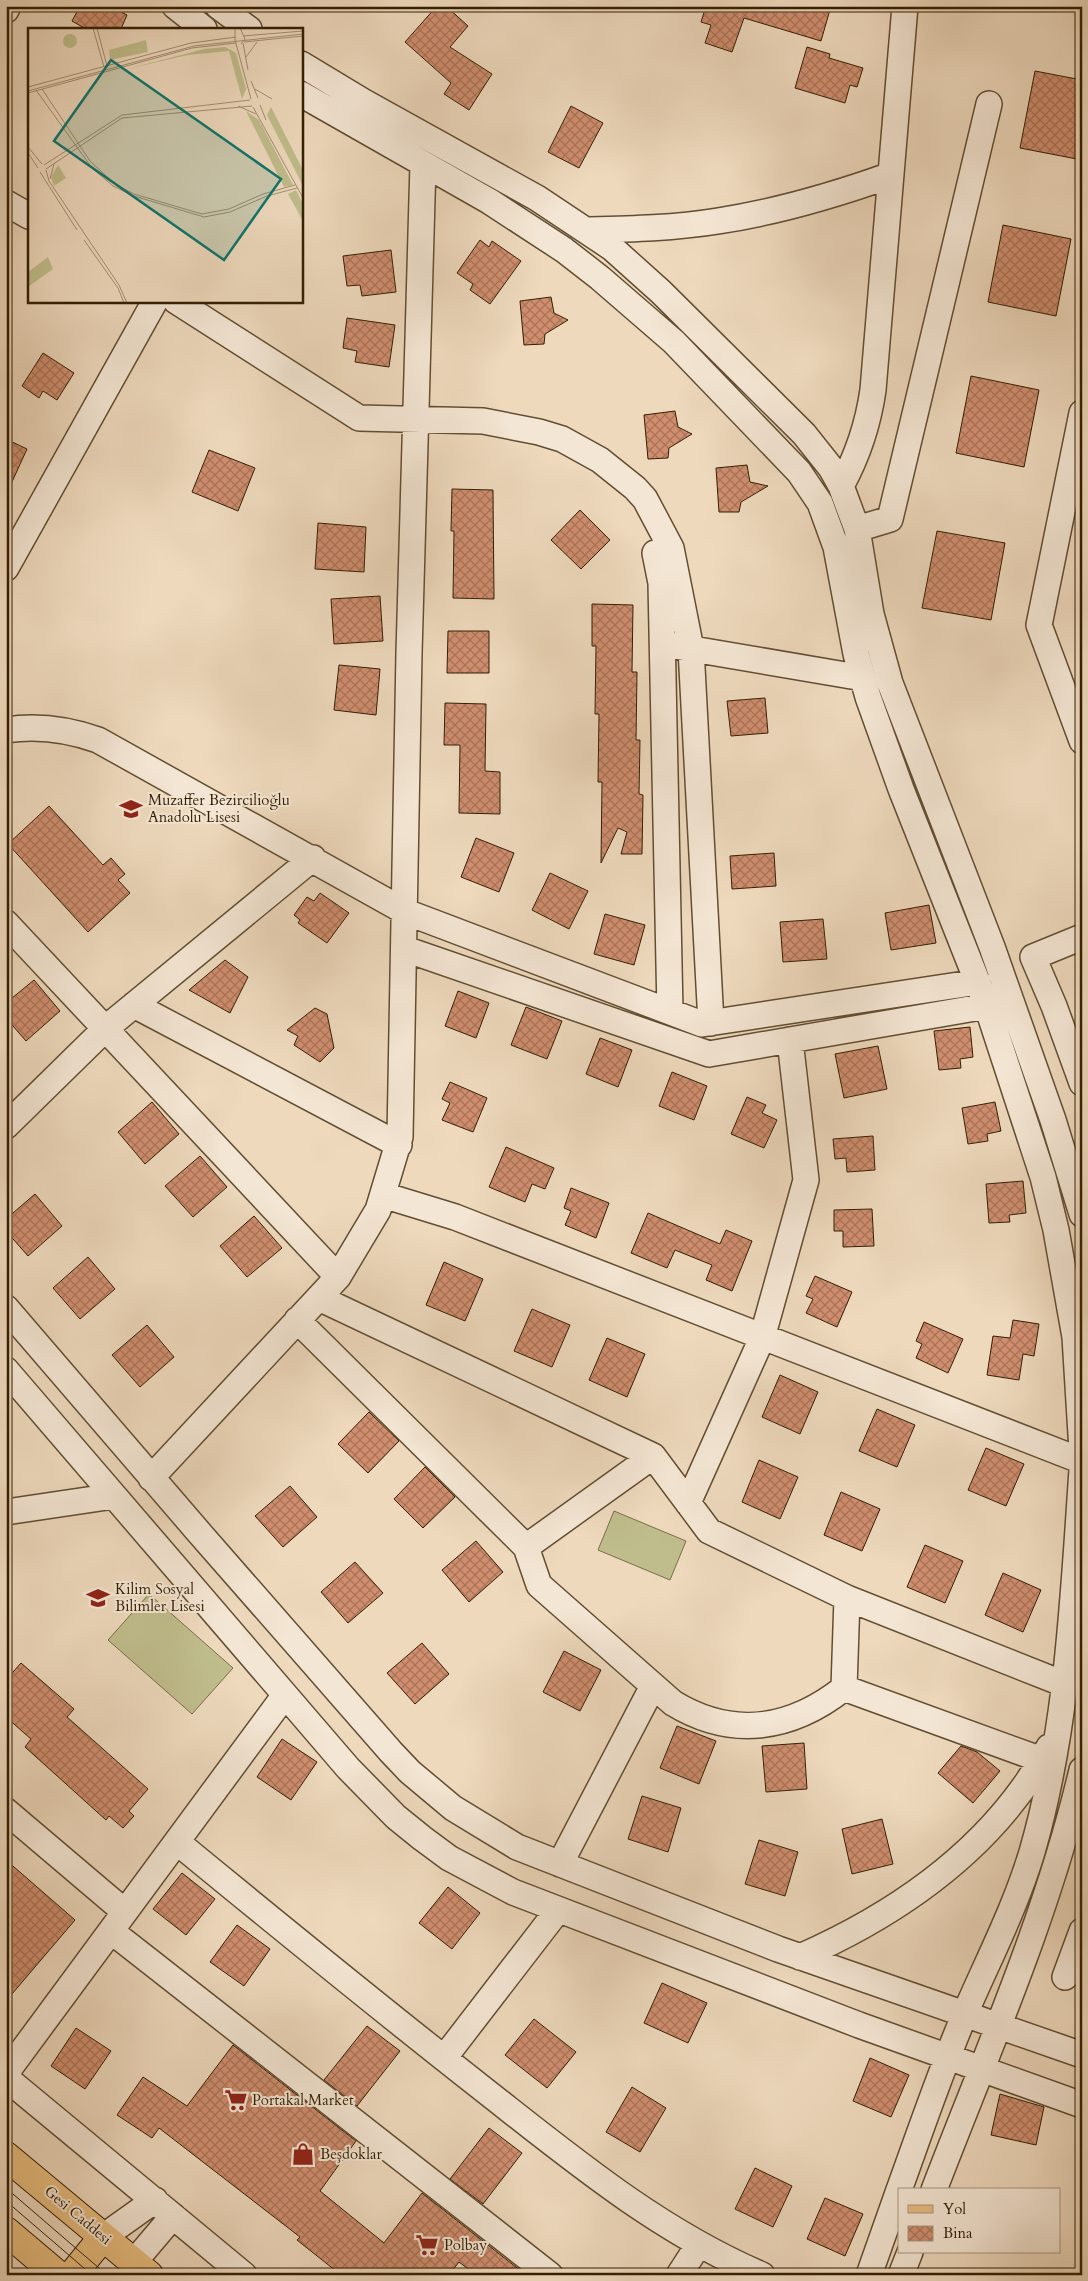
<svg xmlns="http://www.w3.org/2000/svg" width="1088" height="2281" font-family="Cardo,serif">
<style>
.garden{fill:#c0bd8c;stroke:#7a6e48}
.building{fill:url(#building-cross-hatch);stroke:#331f03}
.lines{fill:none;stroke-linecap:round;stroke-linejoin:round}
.minor-casing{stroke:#624e32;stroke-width:28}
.major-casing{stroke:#331f03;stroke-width:30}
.minor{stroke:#f4e6d4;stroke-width:25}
.major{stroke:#e7bc7e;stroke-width:28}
.tram{stroke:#331f03;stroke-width:1}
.labels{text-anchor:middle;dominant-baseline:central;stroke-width:4;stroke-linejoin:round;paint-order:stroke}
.poi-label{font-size:15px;fill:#331f03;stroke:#f4e6d4;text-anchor:start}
.street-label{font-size:15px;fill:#331f03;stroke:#f4e6d4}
.inset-road{fill:none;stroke:#a38f73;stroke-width:1}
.view{fill:#0f766e;fill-opacity:0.15;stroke:#0f766e;stroke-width:2.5}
.inset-edge{fill:none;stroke:#331f03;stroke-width:2.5}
</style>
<defs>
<pattern id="building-cross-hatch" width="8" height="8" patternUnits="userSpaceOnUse" patternTransform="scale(1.25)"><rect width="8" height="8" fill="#d08e6f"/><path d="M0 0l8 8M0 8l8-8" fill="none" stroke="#a97359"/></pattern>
</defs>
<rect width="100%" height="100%" fill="#eed9bd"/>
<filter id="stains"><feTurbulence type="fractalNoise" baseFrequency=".004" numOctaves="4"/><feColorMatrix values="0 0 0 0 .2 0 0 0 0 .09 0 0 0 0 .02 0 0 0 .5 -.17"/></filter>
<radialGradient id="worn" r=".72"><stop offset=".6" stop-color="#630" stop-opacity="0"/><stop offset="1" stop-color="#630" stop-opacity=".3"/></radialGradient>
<!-- garden -->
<path class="garden" d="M614,1511l72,30 -16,39 -72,-30z
M149,1594l84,74 -41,46 -84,-74z"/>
<!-- building -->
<path class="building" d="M80,6h30l17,9 -6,14h-35l-14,-8z
M437,6h9l22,20 -18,21 42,27 -23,36 -25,-16 7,-11 -46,-41z
M706,6h125l-10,35 -77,-23 -12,34 -27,-9 6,-18 -10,-3z
M807,47l23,7 -1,4 34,10 -6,19 -7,-2 -5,18 -50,-15z
M1035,71l47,9v80l-62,-12z
M571,106l32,17 -24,45 -31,-16z
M1003,225l68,14 -15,77 -68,-14z
M480,240l9,7 3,-6 29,20 -31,43 -20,-14 3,-6 -16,-11z
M391,250l5,42 -34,4 -2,-11 -13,1 -4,-30z
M551,297l3,16 14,7 -23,14 -1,10 -20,1 -4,-44z
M347,318l48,7 -6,42 -34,-5 2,-11 -14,-3z
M43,353l31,20 -17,27 -14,-9 -4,7 -17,-12z
M971,376l68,14 -15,77 -68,-14z
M675,411l3,16 14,7 -23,14 -1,10 -20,1 -4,-44z
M6,439l21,10 -21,46z
M209,450l46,18 -17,43 -46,-19z
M747,465l3,17 18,4 -27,16 -2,10h-20l-3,-44z
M452,489l41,1 1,109 -41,-1 1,-67h-3z
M580,510l30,30 -29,29 -30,-29z
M318,523l48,4 -2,45 -49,-3z
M937,531l68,12 -14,77 -69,-12z
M380,596l3,45 -49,3 -3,-45z
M592,604l41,1 -1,67h5l-1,68h4l-1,54 4,1 -1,59h-21l6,-22 -9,-4 -17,35 1,-81h-4l1,-68h-4l1,-68h-4z
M448,631h41v42h-42z
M339,665l41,4 -4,46 -42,-5z
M765,698l3,35 -37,3 -4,-35z
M445,703l41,1 -1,67 15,1v42l-41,-1 1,-68h-16z
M49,806l54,59 8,-7 14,16 -7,6 12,13 -42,39 -80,-88z
M476,838l38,15 -15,39 -38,-15z
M774,853l2,33 -44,3 -2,-33z
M550,873l38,18 -19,38 -37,-19z
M320,893l29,20 -22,30 -29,-20 2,-3 -6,-5 13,-18 7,4z
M929,905l7,38 -45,7 -6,-37z
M605,914l40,11 -11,40 -40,-11z
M823,919l4,40 -44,3 -3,-40z
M225,960l23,17 -18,36 -41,-23z
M34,980l26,31 -34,30 -20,-23v-15z
M458,991l31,12 -13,35 -31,-12z
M526,1007l36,14 -15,38 -36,-14z
M315,1008l12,6 7,34 -14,14 -26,-17 4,-9 -11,-6z
M970,1027l3,30 -13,2 1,9 -22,2 -5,-39z
M600,1038l32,12 -14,37 -32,-13z
M878,1046l9,43 -43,9 -9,-44z
M672,1072l35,14 -13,34 -35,-14z
M450,1082l37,16 -14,34 -31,-12 8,-17 -8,-4z
M747,1097l19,8 -4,8 15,7 -13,28 -33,-14z
M152,1102l27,32 -34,30 -27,-32z
M995,1102l6,29 -14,3 1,7 -20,3 -6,-36z
M873,1136l2,34 -28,2 -1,-14 -11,1 -2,-20z
M506,1147l48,21 -9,21 -13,-5 -7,18 -36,-15z
M200,1156l27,31 -34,30 -28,-31z
M1023,1181l3,32 -17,2 1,7 -21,1 -3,-39z
M571,1188l38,15 -13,35 -31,-13 6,-14 -7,-3z
M35,1194l27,32 -34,30 -22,-25v-12z
M872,1209l2,37 -31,1v-16h-9v-21z
M648,1213l72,31 6,-14 26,11 -20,50 -26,-11 6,-15 -37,-15 -8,18 -36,-15z
M254,1216l28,32 -35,29 -27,-31z
M88,1257l27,32 -35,30 -27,-31z
M444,1262l39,17 -18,42 -39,-16z
M815,1276l37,16 -15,35 -31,-14 7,-14 -7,-3z
M532,1309l38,16 -18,42 -38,-16z
M1013,1320l26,4 -5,32 -11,-2 -4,26 -32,-5 6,-39 17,2z
M924,1322l39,17 -15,34 -32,-15 6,-14 -6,-3z
M147,1325l27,32 -34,30 -28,-32z
M607,1338l38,16 -18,43 -38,-17z
M780,1375l38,17 -18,42 -38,-17z
M877,1409l38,16 -18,42 -38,-16z
M369,1412l30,29 -31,32 -30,-29z
M986,1448l38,16 -18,42 -38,-16z
M759,1460l39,17 -18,42 -38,-17z
M425,1467l30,30 -32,31 -29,-29z
M290,1486l27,31 -34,30 -28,-31z
M841,1492l39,17 -18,42 -38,-16z
M476,1541l27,31 -34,30 -27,-32z
M925,1545l38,16 -18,42 -38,-16z
M355,1562l28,31 -35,30 -27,-31z
M1003,1573l38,17 -18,42 -38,-17z
M422,1643l27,31 -34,30 -28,-31z
M564,1651l37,19 -21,41 -37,-19z
M21,1663l53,46 -7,8 81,72 -19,22 5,5 -11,12 -14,-12 -3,4 -81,-73 6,-8 -25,-22v-37z
M677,1726l39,15 -17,43 -39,-16z
M282,1739l35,23 -26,38 -34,-23z
M804,1743l3,46 -41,3 -4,-46z
M961,1746l16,6 23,19 -27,32 -35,-30z
M642,1796l39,12 -13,44 -40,-13z
M882,1819l11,45 -41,10 -10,-45z
M759,1840l39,12 -13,44 -40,-12z
M6,1860l69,60 -69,81z
M182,1873l33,26 -29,36 -33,-26z
M448,1887l32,26 -28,36 -33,-26z
M237,1925l33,24 -26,37 -34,-24z
M662,1983l45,20 -19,40 -44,-20z
M534,2019l42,33 -29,36 -42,-33z
M367,2026l33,25 -43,55 -33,-26z
M76,2028l35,23 -26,38 -34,-23z
M233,2045l123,96 -36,50 64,52 38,-50 104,82h-50l-17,-13 -10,13h-108l-44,-35 3,-3 -141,-109 -7,10 -35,-23 26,-38 44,29z
M870,2058l39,17 -18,42 -38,-16z
M632,2087l34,21 -26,44 -34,-20z
M1000,2094l44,13 -8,38 -45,-10z
M489,2128l33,25 -39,51 -33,-25z
M755,2168l37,18 -19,41 -38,-18z
M825,2198l38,16 -18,42 -38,-17z"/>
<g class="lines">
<defs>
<path id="minor" d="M175,6l29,23
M218,6l31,23
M6,10l2,-4
M301,64l63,38 173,96 75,50 49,44 143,142 27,34 10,18 16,43 14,85 19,69 102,264 61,173 29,94
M301,94l188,107 75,49 36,28 74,64 125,130 21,31 16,44 20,107 12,43 33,92 86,217 56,171 13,53 19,107 7,114
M6,203l23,13
M588,230c43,-1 87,-2 130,-9 59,-9 117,-26 173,-46
M176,301l183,117 124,3 56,11 23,7 38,21 35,28 10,11 26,49 20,101 20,374
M1082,413l-43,212 43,116
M841,486c17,-31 27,-61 32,-96l32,-384
M857,529l33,-10 99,-415
M655,553l6,30 9,429
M6,568l149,-267
M675,646l188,32
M6,730c32,-5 61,-1 92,10l308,172 296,112 276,-42
M6,923l332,354
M1082,937l-49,20 21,49 28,77
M405,949l304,105 278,-48
M134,1005l265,140
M6,1126l100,-98 207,-170
M383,1195l72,22 627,244
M319,1298l334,158 56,75 138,67 217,86
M6,1308l190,221 195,223 19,20 43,36 64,39 261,102 304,106
M297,1320l229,227
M6,1370l342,398 48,49 26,21 27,20 64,34 346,133 223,80
M653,1456l-127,91 13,38 134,118c59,36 118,27 171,-15l198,72
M151,1478l187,-201 40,-67 22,-73 9,-484 14,-489
M688,1503l74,-165 44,-158 -16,-140
M6,1512l108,-16
M844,1688l3,-90
M6,1811l119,101
M177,1842c101,83 203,166 306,247 88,69 174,141 279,186
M560,1864l93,-178
M111,1931l439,344
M800,1957c102,-45 195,-111 249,-210
M1065,1977l17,-46
M444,2058l114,-148
M6,2073l279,-378
M6,2078l238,197
M899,2190c21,-58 41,-117 65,-174 23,-54 51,-107 68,-164 36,-124 41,-254 50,-382
M934,2190c53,-138 114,-275 148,-420
M103,2237l52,-37
M134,2262l39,-46
M679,2275l20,-31
M869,2275l30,-85
M901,2275l9,-23"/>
<path id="major" d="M6,2156l143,119
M6,2231l52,44
M72,2275l31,-38"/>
</defs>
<!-- minor casing -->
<use href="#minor" class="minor-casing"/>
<!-- major casing -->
<use href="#major" class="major-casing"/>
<!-- minor -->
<use href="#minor" class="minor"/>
<!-- major -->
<use href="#major" class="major"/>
<!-- tram -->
<path class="tram" d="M6,2188l101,87
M6,2201l86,74"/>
</g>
<!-- icons -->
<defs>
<symbol id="school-bare" viewBox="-9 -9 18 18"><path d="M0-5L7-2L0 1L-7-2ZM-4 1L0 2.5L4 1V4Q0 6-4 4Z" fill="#8f2418" stroke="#f4e6d4" stroke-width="2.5" paint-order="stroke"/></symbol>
<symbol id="supermarket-bare" viewBox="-9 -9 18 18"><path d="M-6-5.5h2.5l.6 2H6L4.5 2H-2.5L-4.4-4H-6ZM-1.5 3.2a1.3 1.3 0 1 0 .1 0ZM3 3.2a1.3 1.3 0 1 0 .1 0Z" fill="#8f2418" stroke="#f4e6d4" stroke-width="2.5" paint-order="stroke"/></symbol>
<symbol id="shop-bare" viewBox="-9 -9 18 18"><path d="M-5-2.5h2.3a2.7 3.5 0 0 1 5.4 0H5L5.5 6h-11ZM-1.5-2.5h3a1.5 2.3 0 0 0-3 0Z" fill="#8f2418" stroke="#f4e6d4" stroke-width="2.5" paint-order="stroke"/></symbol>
</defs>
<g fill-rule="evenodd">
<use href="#school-bare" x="115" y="793" width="32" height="32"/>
<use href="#school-bare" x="82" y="1582" width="32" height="32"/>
<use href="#supermarket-bare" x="220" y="2084" width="32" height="32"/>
<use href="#shop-bare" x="287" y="2138" width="32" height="32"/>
<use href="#supermarket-bare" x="411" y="2229" width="32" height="32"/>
</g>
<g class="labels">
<!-- poi labels -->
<g class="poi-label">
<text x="148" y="800">Muzaffer Bezircilioğlu<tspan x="148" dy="17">Anadolu Lisesi</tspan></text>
<text x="115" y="1589">Kilim Sosyal<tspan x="115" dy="17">Bilimler Lisesi</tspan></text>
<text x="252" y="2100">Portakal Market</text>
<text x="320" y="2154">Beşdoklar</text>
<text x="444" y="2245">Polbay</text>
</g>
<!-- street labels -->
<g class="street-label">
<text transform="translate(78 2215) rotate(40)">Gesi Caddesi</text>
</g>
</g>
<!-- overview -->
<g transform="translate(28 28)">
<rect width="275" height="275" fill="#eed9bd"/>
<path d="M118,12l2,12 -38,8 -1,-10zM197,19l11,6 10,36 -4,10 -13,-48 -41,4 -61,14 77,-20zM243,79l32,63v16l-36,-71zM218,83l13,9 34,65 -9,2zM30,137l8,13 -12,8 -3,-9zM268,162l7,14v17l-15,-27zM20,229l5,12 -25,18v-15z" fill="#c0bd8c"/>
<path d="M35 13a7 7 0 1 1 14 0a7 7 0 1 1-14 0Z" fill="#c0bd8c"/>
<path class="inset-road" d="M65,0l11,39M69,0l10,38M207,0v12l16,59M212,0l5,11 -4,5M215,8l60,-5M216,14l59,-6M215,15l5,27M218,29l11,-15M223,53l7,17M0,59l163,-44 45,-6M14,61l48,72 25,23 19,10 68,20 27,-5 34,-15 32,-9M227,61l17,10M8,62l56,78 21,18 21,10 70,21 26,-5 37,-16 30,-8M0,63l166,-45 109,-12M0,65l164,-45 44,-5M232,77l6,15M210,78l18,8M225,79l50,91M0,119l14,17M0,125l10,15M16,137l78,-50 128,-15M18,141l76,-51 130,-12M18,142l3,11 70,104 8,18M12,144l37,58M22,151l4,-15M56,212l34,48 6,15"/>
<path class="view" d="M83,32l170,119 -57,81 -170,-119z"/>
<rect width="275" height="275" class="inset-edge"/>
</g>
<!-- margin -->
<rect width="1088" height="2281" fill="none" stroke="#eed9bd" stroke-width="25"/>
<rect x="8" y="8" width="1073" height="2266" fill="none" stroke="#331f03" stroke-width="2.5"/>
<rect x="12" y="12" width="1063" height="2256" fill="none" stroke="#331f03"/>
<!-- legend -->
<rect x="898" y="2188" width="162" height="65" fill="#f4e6d4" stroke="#a79680"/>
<rect x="908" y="2205" width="25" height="8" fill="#e7bc7e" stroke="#a79680"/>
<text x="943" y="2214" font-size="15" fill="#331f03">Yol</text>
<rect x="908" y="2226" width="25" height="15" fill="url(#building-cross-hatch)" stroke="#a79680"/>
<text x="943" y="2238" font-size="15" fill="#331f03">Bina</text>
<rect width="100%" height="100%" filter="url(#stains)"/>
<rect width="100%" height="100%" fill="url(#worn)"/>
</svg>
